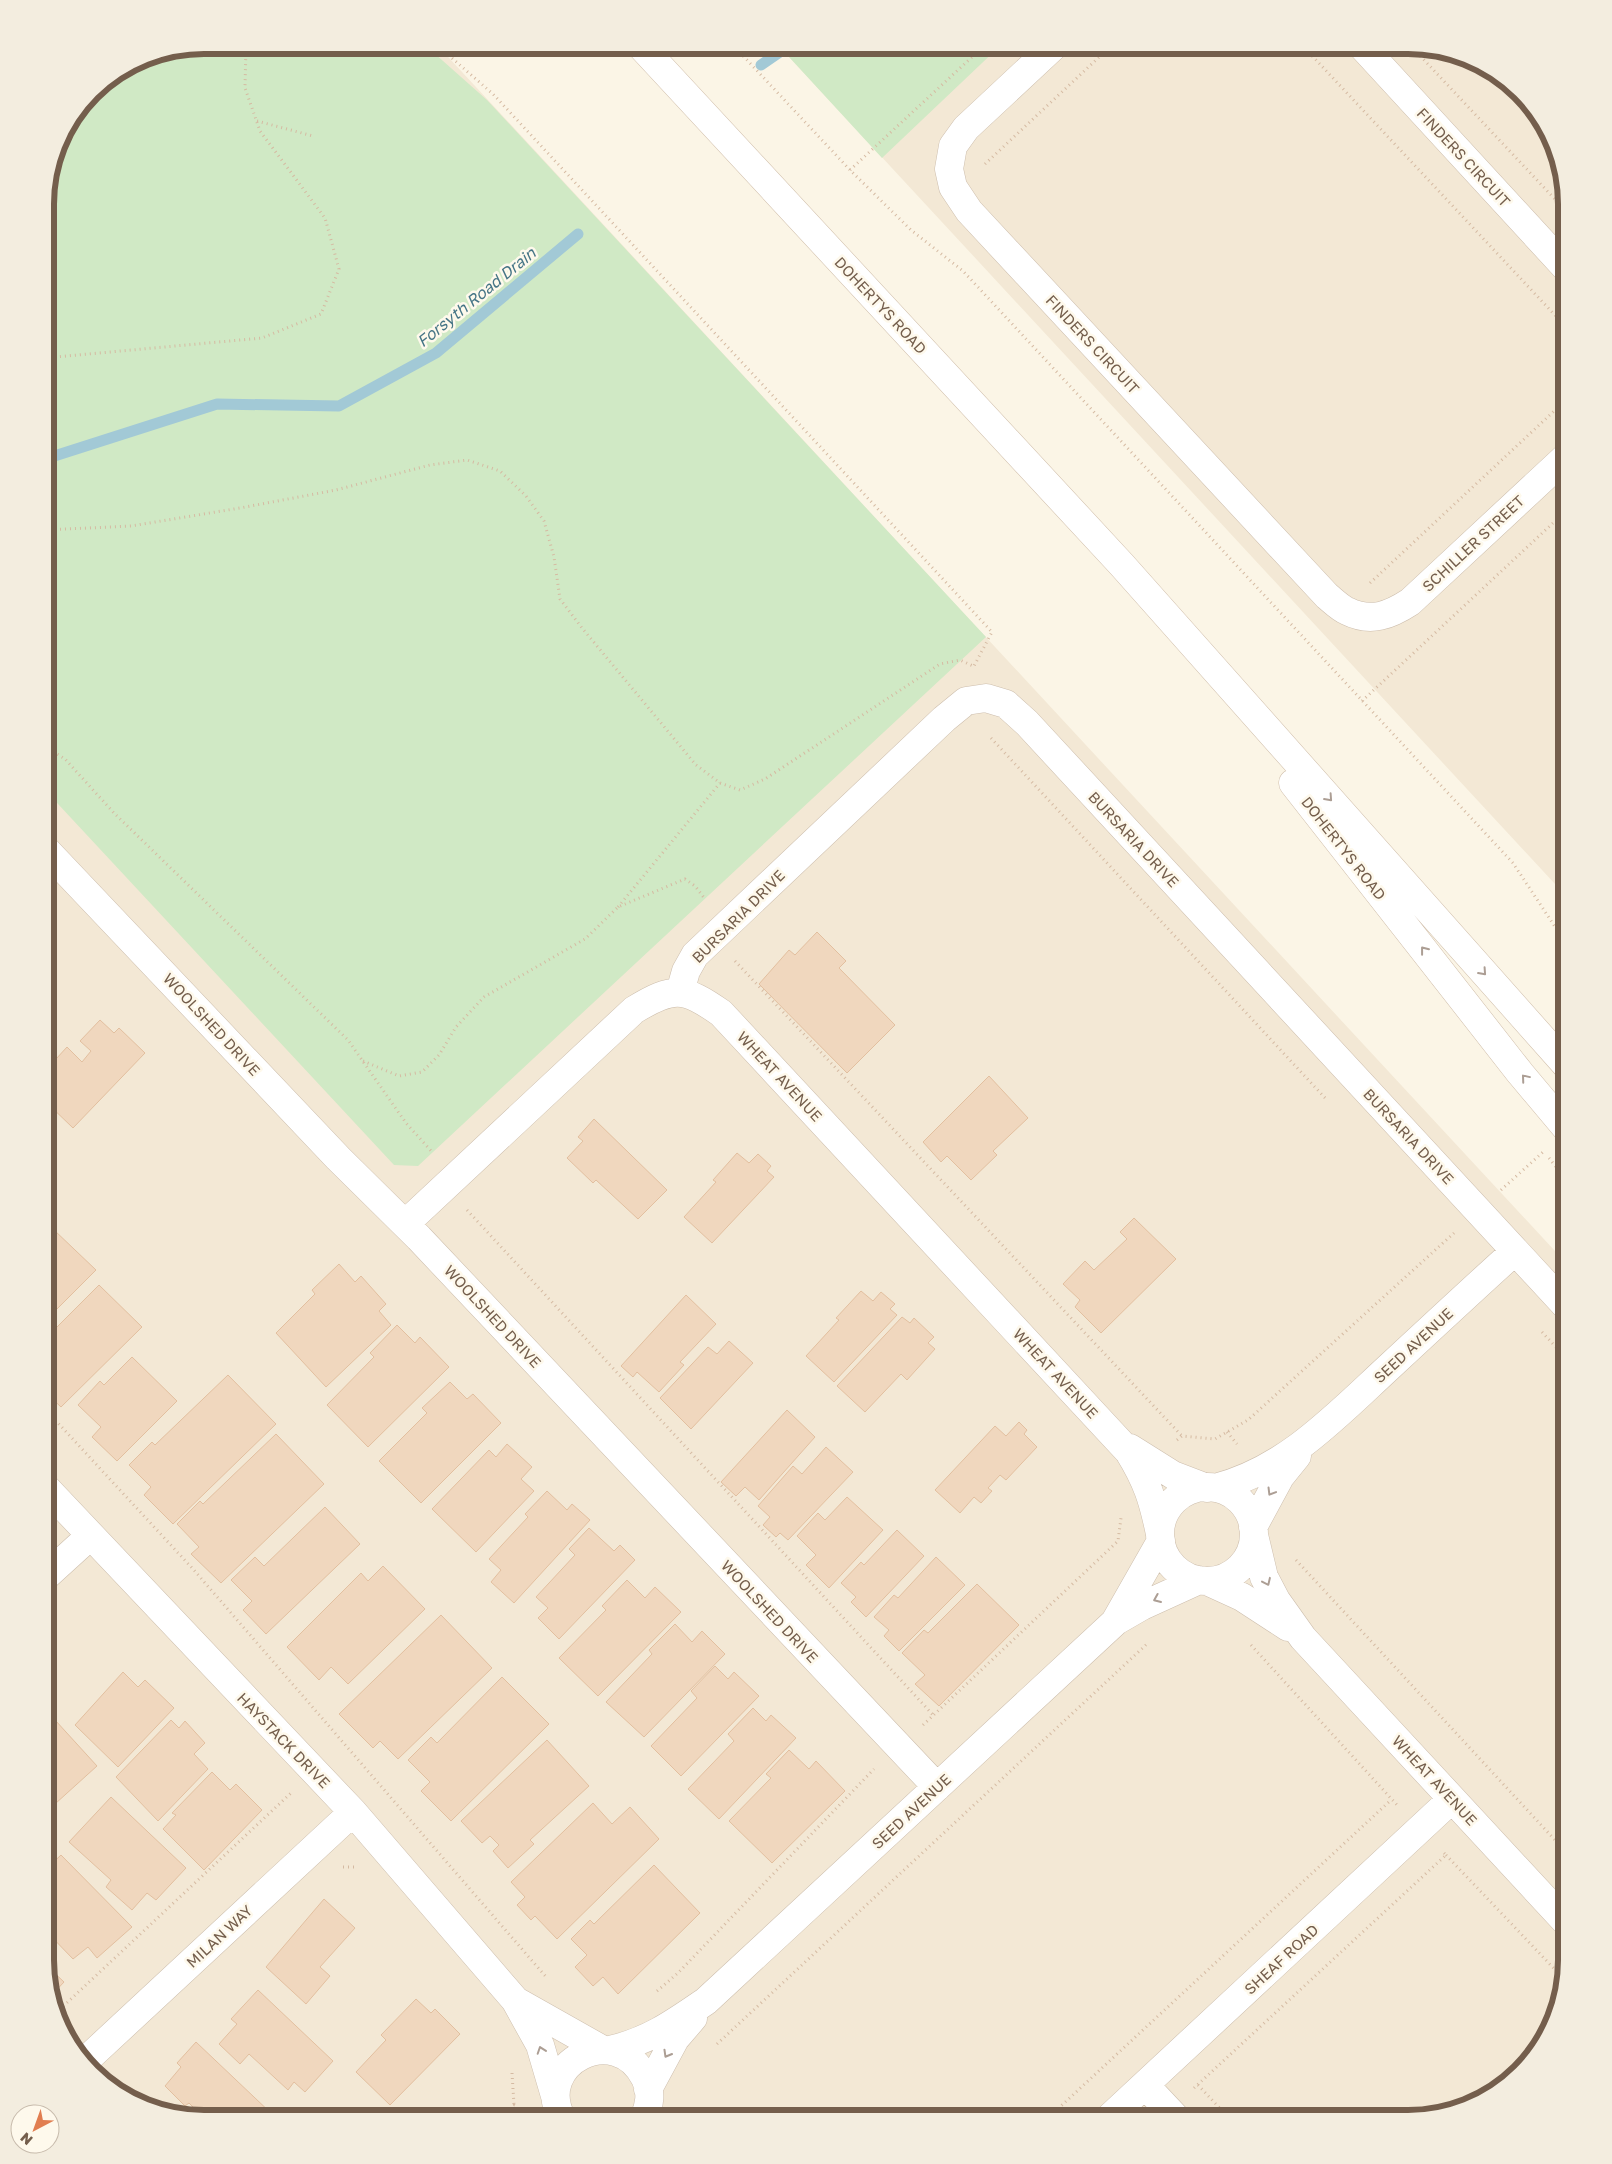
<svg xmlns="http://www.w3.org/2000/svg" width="1612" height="2164" font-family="'Golos Text',sans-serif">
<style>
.residential{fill:#f3e8d5}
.green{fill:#d0e9c5}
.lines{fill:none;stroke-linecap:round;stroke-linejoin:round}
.stream{stroke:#a2c9d6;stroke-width:11}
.building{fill:#f0d7be;stroke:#e2bf9f}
.street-casing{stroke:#cdbead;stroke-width:29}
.secondary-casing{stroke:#d0beaa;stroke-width:29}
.path{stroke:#d5baa2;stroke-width:3;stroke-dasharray:1 4;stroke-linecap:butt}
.street{stroke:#fff;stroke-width:28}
.secondary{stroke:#fff;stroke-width:28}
.oneway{stroke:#ac9e94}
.labels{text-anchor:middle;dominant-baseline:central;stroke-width:5;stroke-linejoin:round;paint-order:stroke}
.street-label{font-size:15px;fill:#745e4c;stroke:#fef9ec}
.water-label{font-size:16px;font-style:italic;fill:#467586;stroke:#fef9ec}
.rim{fill:none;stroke:#745e4c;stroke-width:6}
</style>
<rect width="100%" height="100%" fill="#fbf5e6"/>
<!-- residential -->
<path class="residential" d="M204,45h233l1130,1219v696l-21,79 -50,53 -47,21 -41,6h-1204l-79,-21 -53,-50 -21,-47 -6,-41v-1766l17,-60 37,-49 45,-28z
M778,45h640l69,21 53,50 21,47 6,41v693z"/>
<!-- green -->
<path class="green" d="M204,45h221l62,55 499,537 -568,529 -24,-1 -349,-375v-596l17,-60 37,-49 45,-28z
M778,45h223l-119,113z"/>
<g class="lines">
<!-- stream -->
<path class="stream" d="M761,65l29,-20
M45,459l172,-55 122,2 97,-53 142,-119"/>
</g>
<!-- building -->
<path class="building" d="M817,932l29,29 -7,7 56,57 -48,48 -88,-89 30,-34 6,5z
M100,1020l14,13 5,-5 26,25 -72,75 -28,-27v-30l22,-24 15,15 9,-11 -11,-10z
M989,1076l39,42 -35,33 4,4 -26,25 -24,-24 -6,6 -18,-20z
M594,1119l73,71 -29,29 -42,-39 -3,3 -26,-25 16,-17 -5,-4z
M737,1153l12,10 9,-9 13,12 -4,5 7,6 -62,66 -28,-26 32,-35 -3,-2z
M1134,1218l42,41 -75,74 -26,-26 5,-7 -17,-16 22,-23 9,9 33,-31 -7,-7z
M53,1229l43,41 -51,51v-84z
M339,1264l16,18 6,-6 25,28 -7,7 12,14 -65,62 -50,-54 39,-39 -3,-4z
M99,1285l43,42 -81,80 -16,-15 2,-16 -2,-45 5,3z
M861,1291l12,10 8,-9 14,12 -5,5 7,6 -63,67 -28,-26 33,-36 -3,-2z
M686,1295l30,29 -36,38 4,3 -25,27 -22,-20 -4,5 -12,-11z
M902,1317l8,6 4,-5 20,19 -6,6 7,6 -28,31 -6,-6 -36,38 -28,-26z
M397,1325l18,18 5,-6 29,30 -81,80 -41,-42 47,-48 -4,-4z
M729,1341l24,22 -62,66 -31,-31 48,-51 9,7z
M132,1357l45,44 -60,60 -25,-24 9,-10 -23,-22 22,-24 4,4z
M228,1375l48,49 -103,100 -29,-29 7,-8 -22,-22 23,-23 3,3z
M450,1382l17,17 6,-5 28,29 -80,80 -42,-42 48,-48 -5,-5z
M787,1410l28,27 -56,63 -14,-13 -9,9 -15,-14z
M1019,1422l8,8 -3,4 13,13 -31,33 -6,-5 -12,13 4,3 -11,12 -7,-6 -14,16 -25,-23 60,-64 11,10z
M276,1434l48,50 -103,99 -30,-29 8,-7 -22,-23 23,-23 3,3z
M507,1444l25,23 -11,12 13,12 -58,61 -44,-43 57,-59 7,7z
M826,1447l27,25 -65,68 -8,-7 -4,4 -13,-12 7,-8 -12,-11 35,-40 9,8z
M547,1491l20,19 5,-6 18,16 -76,83 -23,-21 10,-12 -12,-11 39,-42 -3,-3z
M847,1497l36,33 -54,58 -23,-23 10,-10 -19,-19 21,-23 7,7z
M325,1507l35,37 -94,90 -23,-24 9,-9 -21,-21 24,-23 9,9z
M589,1528l25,23 6,-6 15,15 -76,79 -21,-21 10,-10 -12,-11 39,-42 -6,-6z
M897,1530l27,26 -58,61 -15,-15 5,-5 -15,-14 20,-21 3,3z
M936,1557l29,28 -66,66 -15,-15 5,-6 -15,-13 20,-22 4,3z
M383,1566l42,43 -77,75 -17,-17 -12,13 -32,-33 74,-74 7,8z
M627,1580l18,18 10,-11 26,25 -83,84 -39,-38 47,-48 -4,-4z
M977,1584l42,41 -80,81 -24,-22 10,-9 -23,-22 22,-23 4,3z
M441,1615l51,53 -94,91 -18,-18 -7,7 -34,-34z
M675,1624l17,18 10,-11 23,23 -81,83 -38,-35 46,-48 -3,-4z
M715,1666l13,13 6,-7 25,24 -78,80 -30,-30 46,-48 -6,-7z
M123,1672l15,15 7,-7 29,28 -56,59 -43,-42z
M502,1677l47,47 -98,97 -30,-30 9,-9 -22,-22 23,-23 6,6z
M753,1708l13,13 5,-6 25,23 -77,81 -31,-30 46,-48 -6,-7z
M45,1709l52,57 -52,47z
M171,1720l8,8 6,-7 20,22 -11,11 14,15 -50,52 -42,-44z
M547,1740l42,46 -59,54 4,4 -26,24 -15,-17 6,-6 -9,-9 -8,7 -21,-22z
M789,1750l20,19 7,-8 29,30 -73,72 -43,-42 42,-43 -5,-4z
M212,1772l18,18 6,-6 26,26 -58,60 -41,-41 13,-14 -4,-2z
M111,1797l75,71 -30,32 -9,-7 -15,17 -26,-23 5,-7 -42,-38z
M593,1803l19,21 18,-17 29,32 -102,100 -22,-23 -4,4 -14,-15 8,-8 -14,-15z
M61,1855l71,72 -35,31 -9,-11 -15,12 -28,-29v-60z
M654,1865l46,48 -82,81 -15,-17 -10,9 -18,-19 12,-12 -16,-16 19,-19 4,4z
M324,1899l31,29 -35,39 10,9 -24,28 -40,-37z
M45,1964l19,18 -14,15z
M258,1990l75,71 -28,31 -11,-10 -6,8 -39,-36 -9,10 -21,-20 18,-20 -6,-5z
M416,1999l15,14 4,-4 25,25 -70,71 -34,-33 30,-32 -5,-5z
M196,2042l78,74 -3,3h-66l-16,-16 -4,3 -20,-20 16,-19 -4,-4z"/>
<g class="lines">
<defs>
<path id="street" d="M1055,45l-89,83 -13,18 -4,23 4,18 16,24 358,385c6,5 13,12 20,15 24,12 43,4 63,-9l157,-146
M1361,45l206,224
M45,849l293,309 81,80 518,549
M680,992l6,-21 9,-16 249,-236 22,-18 20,-3 20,6 21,19 540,584
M405,1224l229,-214c39,-24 50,-23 87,3l408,439c18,29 24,48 31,82
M1130,1448l43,27 34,13
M45,1487l308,325 162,188 25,45 15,51
M1160 1534a47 47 0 1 1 94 0a47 47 0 1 1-94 0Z
M1215,1488c71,-18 121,-72 173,-120 42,-39 84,-78 127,-117
M1253,1527l27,-50 17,-21
M1254,1535l10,42 12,23 27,38 264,285
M45,1577l45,-41
M1207,1581l35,16 46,30
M1116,1620l45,-79
M516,2001l87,49
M610,2050c39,-9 64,-27 96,-49l410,-380 26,-15 57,-26
M85,2061l268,-249
M1145,2085l32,34
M648,2089l27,-50 18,-21
M562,2119c-30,-56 54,-99 83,-41 7,13 5,29 -2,41
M1108,2119l344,-320"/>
<path id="secondary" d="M640,45l482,520 445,501
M1293,783l227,290 47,56"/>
</defs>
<!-- street casing -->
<use href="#street" class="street-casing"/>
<!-- secondary casing -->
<use href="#secondary" class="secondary-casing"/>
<!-- path -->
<path class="path" d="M437,45l56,49 499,538 -18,34
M733,45l117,125 61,60 52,41 550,592 54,82
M1302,45l265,283
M1410,45l157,167
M257,121l56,15
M985,164l127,-119
M850,170l135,-125
M45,358l217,-20 59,-24 18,-45 -14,-51 -65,-87 -15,-43 1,-43
M45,530l86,-4 109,-18 96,-18 94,-25 37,-5 33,11 26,25 18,25 10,36 6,42 22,29 114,137 24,18 20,7 25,-11 175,-115 20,-4 13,6
M1370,583l197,-184
M1362,701l205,-191
M991,738l336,362
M45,746l20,13 49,54 234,227 58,83 27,30
M618,907l102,-124
M735,961l447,475
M363,1061l36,15 23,-4 17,-17 17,-28 28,-30 101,-58 33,-32 67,-28 10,7 10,13
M1549,1158l18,23
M1501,1190l42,-38
M467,1210l467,506
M1558,1248l9,1
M1542,1332l25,27
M45,1409l148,160 354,409
M1227,1432l10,12
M1177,1440l5,-4 33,3 33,-19 206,-187
M1296,1560l271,293
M1251,1645l146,160
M923,1725l195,-184 3,-23
M1446,1855l116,122
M343,1867h14
M657,1991l21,-18 196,-204
M56,2013l235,-220
M717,2044l431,-401
M512,2073l2,32
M1198,2085l32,34
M1194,2088l252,-233 -3,-3
M499,2119l15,-14 12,14
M1047,2119l344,-319"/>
<!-- street -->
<use href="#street" class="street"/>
<!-- secondary -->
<use href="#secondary" class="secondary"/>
</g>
<!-- one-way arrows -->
<defs><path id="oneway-chevron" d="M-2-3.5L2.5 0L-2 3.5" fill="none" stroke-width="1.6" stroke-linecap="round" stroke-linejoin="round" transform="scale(1.25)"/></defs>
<g class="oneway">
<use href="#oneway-chevron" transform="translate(1329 798) rotate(48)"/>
<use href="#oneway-chevron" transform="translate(1424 950) rotate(-128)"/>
<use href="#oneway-chevron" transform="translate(1483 972) rotate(48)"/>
<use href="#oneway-chevron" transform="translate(1525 1078) rotate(-130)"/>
<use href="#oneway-chevron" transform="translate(1271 1492) rotate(121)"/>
<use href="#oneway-chevron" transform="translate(1267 1582) rotate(65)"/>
<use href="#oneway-chevron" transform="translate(1157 1599) rotate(157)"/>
<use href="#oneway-chevron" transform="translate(541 2050) rotate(-109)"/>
<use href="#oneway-chevron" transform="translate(667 2054) rotate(120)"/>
</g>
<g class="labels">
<!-- street labels -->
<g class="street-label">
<text transform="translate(1464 157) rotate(47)">FINDERS CIRCUIT</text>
<text transform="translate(881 305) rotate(47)">DOHERTYS ROAD</text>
<text transform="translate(1093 344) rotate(47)">FINDERS CIRCUIT</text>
<text transform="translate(1473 543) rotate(-43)">SCHILLER STREET</text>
<text transform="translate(1134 839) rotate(47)">BURSARIA DRIVE</text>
<text transform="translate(1344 848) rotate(52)">DOHERTYS ROAD</text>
<text transform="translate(738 916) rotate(-45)">BURSARIA DRIVE</text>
<text transform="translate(212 1024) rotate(47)">WOOLSHED DRIVE</text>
<text transform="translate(780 1076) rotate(47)">WHEAT AVENUE</text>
<text transform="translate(1409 1136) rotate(47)">BURSARIA DRIVE</text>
<text transform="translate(493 1316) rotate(47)">WOOLSHED DRIVE</text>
<text transform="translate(1413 1345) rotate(-43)">SEED AVENUE</text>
<text transform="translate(1056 1373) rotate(47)">WHEAT AVENUE</text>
<text transform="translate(770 1611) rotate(47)">WOOLSHED DRIVE</text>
<text transform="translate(284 1740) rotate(46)">HAYSTACK DRIVE</text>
<text transform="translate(1435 1780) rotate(47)">WHEAT AVENUE</text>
<text transform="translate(911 1811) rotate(-43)">SEED AVENUE</text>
<text transform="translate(219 1936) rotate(-43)">MILAN WAY</text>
<text transform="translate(1281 1959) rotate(-43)">SHEAF ROAD</text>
</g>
<!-- water labels -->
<g class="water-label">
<text transform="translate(476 297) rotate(-39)">Forsyth Road Drain</text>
</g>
</g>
<!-- crop -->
<path d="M0 0H1612V2164H0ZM204 54H1408A150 150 0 0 1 1558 204V1960A150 150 0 0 1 1408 2110H204A150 150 0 0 1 54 1960V204A150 150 0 0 1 204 54Z" fill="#f3eddf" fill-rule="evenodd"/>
<path class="rim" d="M204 54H1408A150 150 0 0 1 1558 204V1960A150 150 0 0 1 1408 2110H204A150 150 0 0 1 54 1960V204A150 150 0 0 1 204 54Z"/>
<!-- north arrow -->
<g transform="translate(35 2129) rotate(221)"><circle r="24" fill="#fef9ec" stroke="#c7bbac"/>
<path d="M0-4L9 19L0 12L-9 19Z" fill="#e17e50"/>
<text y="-8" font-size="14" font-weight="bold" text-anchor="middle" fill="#745e4c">N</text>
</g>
</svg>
